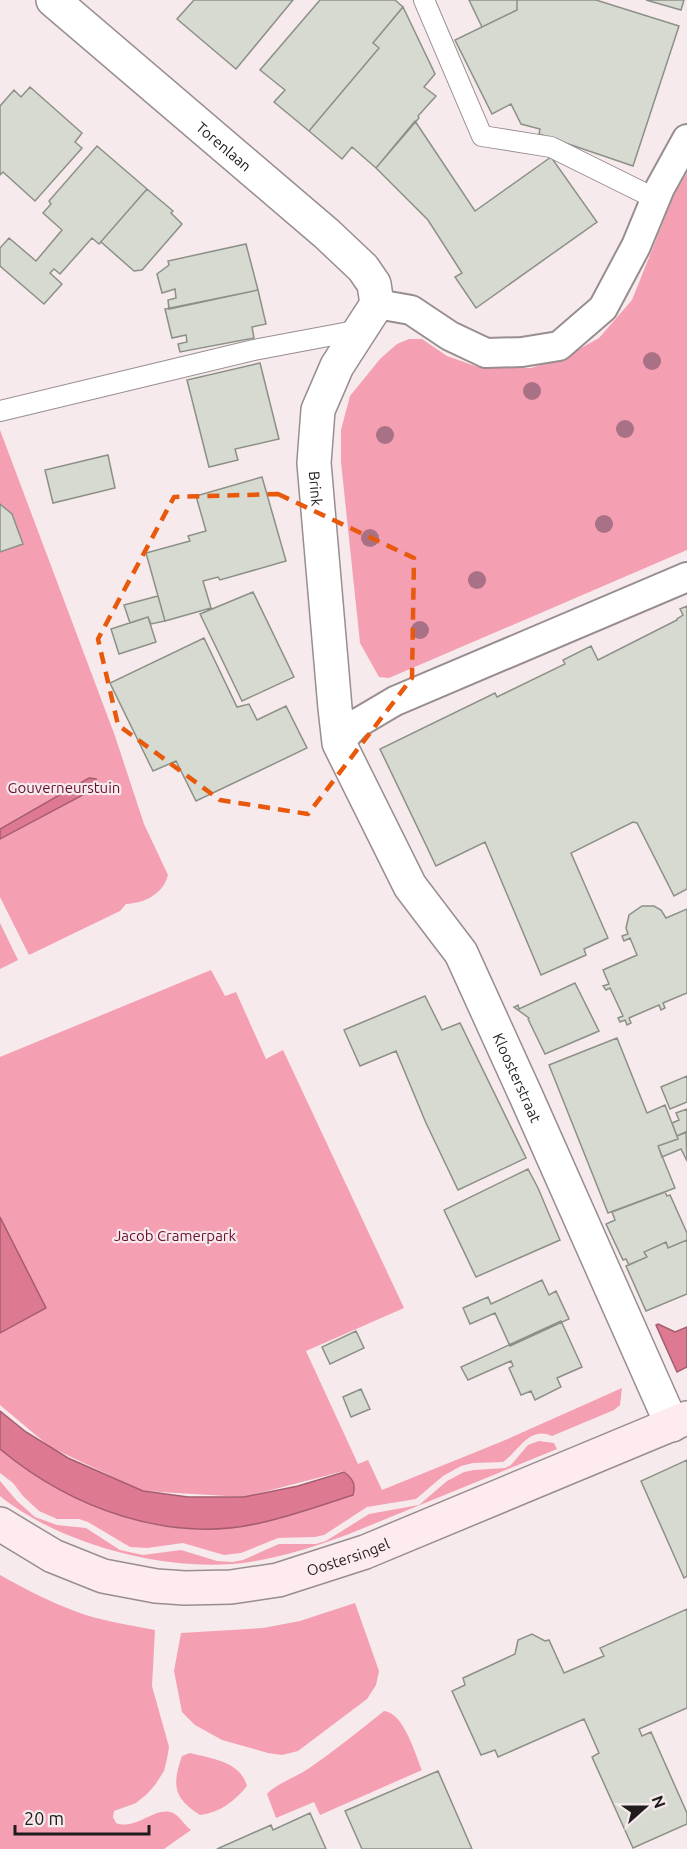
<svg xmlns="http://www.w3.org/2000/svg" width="687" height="1849" font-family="Ubuntu,sans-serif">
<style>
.green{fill:#f59fb2}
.water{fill:#de7992;stroke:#a55d6f;stroke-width:1.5}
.building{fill:#d6dad1;stroke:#8c9087;stroke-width:1.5}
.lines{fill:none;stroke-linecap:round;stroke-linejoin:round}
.service-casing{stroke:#988d8f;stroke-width:22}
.pedestrian-casing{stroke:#988d8f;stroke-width:32}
.minor-casing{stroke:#988d8f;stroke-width:36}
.secondary-casing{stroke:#988d8f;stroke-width:36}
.service{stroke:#fff;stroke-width:20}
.pedestrian{stroke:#fff;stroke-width:28}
.minor{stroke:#fff;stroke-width:33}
.secondary{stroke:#fdebee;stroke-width:33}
.tree{fill:#a97185}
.marked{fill:none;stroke:#e8590c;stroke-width:4.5;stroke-dasharray:12 8;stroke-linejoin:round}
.labels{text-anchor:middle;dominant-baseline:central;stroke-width:4.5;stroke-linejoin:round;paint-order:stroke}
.street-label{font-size:15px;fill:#201c1d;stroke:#f6eaec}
.park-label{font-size:15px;fill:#6a0e31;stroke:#f6eaec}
</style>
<rect width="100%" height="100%" fill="#f6eaec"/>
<!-- green -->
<path class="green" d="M687,173v377l-298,128 -10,-1 -19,-34 -19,-181v-32l9,-34 30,-37 17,-15 12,-5h13l25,17 31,11 53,1 34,-11 34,-19 33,-38 42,-105z
M0,430l115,306 29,88 24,51c-5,19 -23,28 -42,29l-6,7 -91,44 -29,-58z
M0,923l18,37 -18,9z
M211,970l14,26 11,-4 30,67 17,-9 121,258 -98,43 52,113 10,-4 14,30 121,-49 119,-53 -2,17 -6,5 -62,26c-23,-11 -34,16 -49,26l-30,1 -12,3 -18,10 -27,23 -49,8 -43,28 -9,2 -37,1 -37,15 -17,2 -41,-12 -36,5 -17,-1 -42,-25 -9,-3h-22l-18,-8 -16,-15 -10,-13 -13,-10v-24c60,49 145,88 224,79 13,-2 27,-7 40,-10 29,-8 59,-16 89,-23 4,-15 -2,-15 -9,-24l-100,26 -101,-6 -93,-44 -50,-42v-348z
M539,1441l15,2 3,6 -208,85c-35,13 -69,24 -106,29 -77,9 -182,-18 -243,-67v-15l17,20 18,16 22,8 29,3 34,22 23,5 38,-5 36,11 15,1 11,-2 36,-16h37l10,-3 43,-27 50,-9 28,-24 17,-9 10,-2 31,-2 6,-3 17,-20z
M0,1575c25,14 50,27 77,37 25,9 52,13 78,18l-3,56 17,61 -2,12 -3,12 -9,14 -8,9 -11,9 -22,8 -1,6 3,6c21,8 39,-18 57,-10 7,3 11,12 18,17l-27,19h-164z
M355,1603l24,68 -3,14 -9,14 -69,52 -16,4 -14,-2 -46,-13 -27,-15 -13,-13 -8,-41 7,-38 82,-5 37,-7z
M384,1711c20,2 31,43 38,59l-102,45 -6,-13 -38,16 -9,-24c9,-10 29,-17 41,-25 26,-18 51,-38 76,-58z
M190,1753c22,6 50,8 57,33 -12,15 -28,27 -47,29 -27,-17 -28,-30 -18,-59z"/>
<!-- water -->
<path class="water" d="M89,778l7,1 2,5 -2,4 -96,51v-10z
M0,1217l46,91 -46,25z
M658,1324l17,8 12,-5v40l-10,5 -21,-47z
M0,1411l26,21 42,26 75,33 45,6h56l54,-11 46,-14c9,7 12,12 9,23 -31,10 -61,21 -93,28 -92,21 -189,-15 -260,-74z"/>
<!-- building -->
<path class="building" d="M194,0h99l-57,69 -59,-50z
M320,0h75l8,7 -30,36 6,5 -70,83 -35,-29 11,-12 -25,-20z
M469,0h48v10l-35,17z
M517,0h79l83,26 -46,140 -94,-32 1,-5 -19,-5 -10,-20 -19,10 -37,-74 62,-30z
M646,0h38l-3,10z
M403,7l32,67 -11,13 12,9 -18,20 1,2 -43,50 -24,-21 -10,12 -33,-28 70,-83 -6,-5z
M30,87l52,46 -7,9 7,6 -47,53 -32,-29 -3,3v-69l14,-16 7,7z
M415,121l60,90 76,-54 46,65 -121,86 -21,-31 7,-4 -34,-53 -52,-52z
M97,146l50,43 -48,55 -7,-6 -32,36 -6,-5 -4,4 12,11 -18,20 -44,-38v-18l9,-10 27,23 26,-31 -19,-17 8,-9 -2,-3z
M147,189l26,22 -2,2 11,11 -40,46 -8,1 -33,-29 -2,2z
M246,244l12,46 -89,19 -1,-9 8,-2 -1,-9 -13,4 -5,-19 12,-9 -1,-4z
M258,290l8,34 -14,3 2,11 -74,14 -2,-8 9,-2 -1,-7 -14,3 -7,-29z
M260,363l19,76 -44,10 3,11 -29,7 -22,-87z
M108,455l7,33 -62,15 -8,-33z
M262,477l24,84 -66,19 -2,-3 -15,4 8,27 -46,13 -19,-68 44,-12 -2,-5 18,-5 -10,-35z
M0,504l12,10 11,30 -23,8z
M253,592l41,85 -52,24 -42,-87z
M158,596l7,25 -14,3 -3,-7 -18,6 -6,-18z
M687,606v283l-13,7 -37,-73 -4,-1 -62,31 37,85 -24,11 2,6 -45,20 -56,-133 -49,24 -56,-117 115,-56 2,4 68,-33 -2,-4 28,-14 7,14 79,-40v-1l6,-4 -3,-6z
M148,617l8,25 -37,12 -8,-25z
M204,638l33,69 12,-3 8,16 29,-14 21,42 -111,53 -20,-40 -23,10 -43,-88z
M642,906h12l7,4 5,8 21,-9v84l-24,10 2,5 -4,2 -2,-5 -30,13 2,5 -4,2 -2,-5 -5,2 -2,-4 5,-2 -13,-28 -4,2 -3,-4 6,-2 -6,-14 34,-15 -7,-17 -6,3 -2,-5 6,-2 -2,-6 3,-13z
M575,983l24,48 -54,23 -17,-35 1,-1 -15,-11 4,-2 1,4z
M425,996l17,34 18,-7 66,135 -68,32 -32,-67 -30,-72 -36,15 -16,-36z
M617,1038l30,75 18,-8 13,34 -20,7 17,42 -67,25 -59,-148z
M687,1076v26l-17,7 -9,-22z
M687,1109v23l-10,4 -5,-13 7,-3 -3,-7z
M686,1132l1,29 -6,-12 -19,8 -4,-11 20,-7 -1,-3z
M528,1169l10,19 22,52 -84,37 -32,-67z
M665,1192l2,4 3,-1 17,38v7l-19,8 -2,-6 -22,10 3,5 -18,8 -3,-6 -3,1 -17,-36 9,-4 -3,-8z
M687,1240v54l-41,17 -20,-45 21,-9 -3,-5 22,-10 2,6z
M542,1280l7,15 7,-4 13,28 -59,27 -15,-33 -25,11 -7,-16 25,-11 3,7z
M561,1321l21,46 -25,11 4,9 -26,13 -4,-9 -10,4 -12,-27 4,-2 -2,-5 -43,19 -7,-13z
M356,1331l8,17 -34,16 -8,-17z
M361,1389l9,20 -19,8 -8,-20z
M687,1460v116l-3,2 -43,-97z
M687,1609v99l-48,21 3,7 9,-4 36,81v11l-54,24 -41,-91 7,-4 -15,-34 -86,38 -3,-7 -14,5 -29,-64 13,-6 -2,-7 52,-24 3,-14 14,-6 13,7 4,-1 15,33 40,-17 -4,-8z
M438,1771l34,78h-110l-17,-38z
M310,1813l16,36h-109l54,-24 2,5z"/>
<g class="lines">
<defs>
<path id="service" d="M424,0l58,136 69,11 105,52
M0,411l254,-61 106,-20"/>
<path id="pedestrian" d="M377,304l34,6 39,26 36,17 36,-1 37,-6 44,-38 33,-62 24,-58 27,-49
M339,743l17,-19 39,-23 292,-124"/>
<g id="minor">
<path id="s1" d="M53,0l274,234 36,34 11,16 3,20 -40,62 -19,44 -4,53 21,245 4,35 71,143 51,67 65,143 146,329"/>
</g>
<g id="secondary">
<path id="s2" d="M0,1524l53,32 50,20 53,10 29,2 46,-1 47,-7 87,-28 322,-134"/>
</g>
</defs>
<!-- service casing -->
<use href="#service" class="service-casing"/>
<!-- pedestrian casing -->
<use href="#pedestrian" class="pedestrian-casing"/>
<!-- minor casing -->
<use href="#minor" class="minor-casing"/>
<!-- secondary casing -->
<use href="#secondary" class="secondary-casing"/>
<!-- service -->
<use href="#service" class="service"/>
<!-- pedestrian -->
<use href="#pedestrian" class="pedestrian"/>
<!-- minor -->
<use href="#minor" class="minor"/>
<!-- secondary -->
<use href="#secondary" class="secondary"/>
</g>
<!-- trees -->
<g class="tree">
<circle cx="652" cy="361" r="9"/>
<circle cx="532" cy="391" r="9"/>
<circle cx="625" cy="429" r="9"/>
<circle cx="385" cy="435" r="9"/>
<circle cx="604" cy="524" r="9"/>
<circle cx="370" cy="538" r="9"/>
<circle cx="477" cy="580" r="9"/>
<circle cx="420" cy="630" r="9"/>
</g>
<!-- marked area -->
<path class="marked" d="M278,494l136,64 -2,120 -104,136 -88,-14 -102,-75 -20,-86 76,-142z"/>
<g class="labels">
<!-- street labels -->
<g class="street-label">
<text stroke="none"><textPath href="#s1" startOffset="225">Torenlaan</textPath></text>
<text stroke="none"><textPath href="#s1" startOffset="650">Brink</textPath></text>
<text stroke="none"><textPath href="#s1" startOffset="1286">Kloosterstraat</textPath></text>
<text stroke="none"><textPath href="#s2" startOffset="366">Oostersingel</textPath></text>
</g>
<!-- park labels -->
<g class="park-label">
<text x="64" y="787">Gouverneurstuin</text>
<text x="175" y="1235">Jacob Cramerpark</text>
</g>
</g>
<!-- north arrow -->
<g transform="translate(645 1807) rotate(69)" stroke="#f6eaec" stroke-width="4.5" paint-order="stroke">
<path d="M0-4.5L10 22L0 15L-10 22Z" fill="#201c1d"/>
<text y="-9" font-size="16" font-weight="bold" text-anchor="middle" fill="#201c1d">N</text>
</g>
<!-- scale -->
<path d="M15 1825v9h134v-9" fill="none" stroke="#201c1d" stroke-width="3"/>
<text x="24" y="1825" font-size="18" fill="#201c1d" stroke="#f6eaec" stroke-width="4.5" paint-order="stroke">20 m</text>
</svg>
